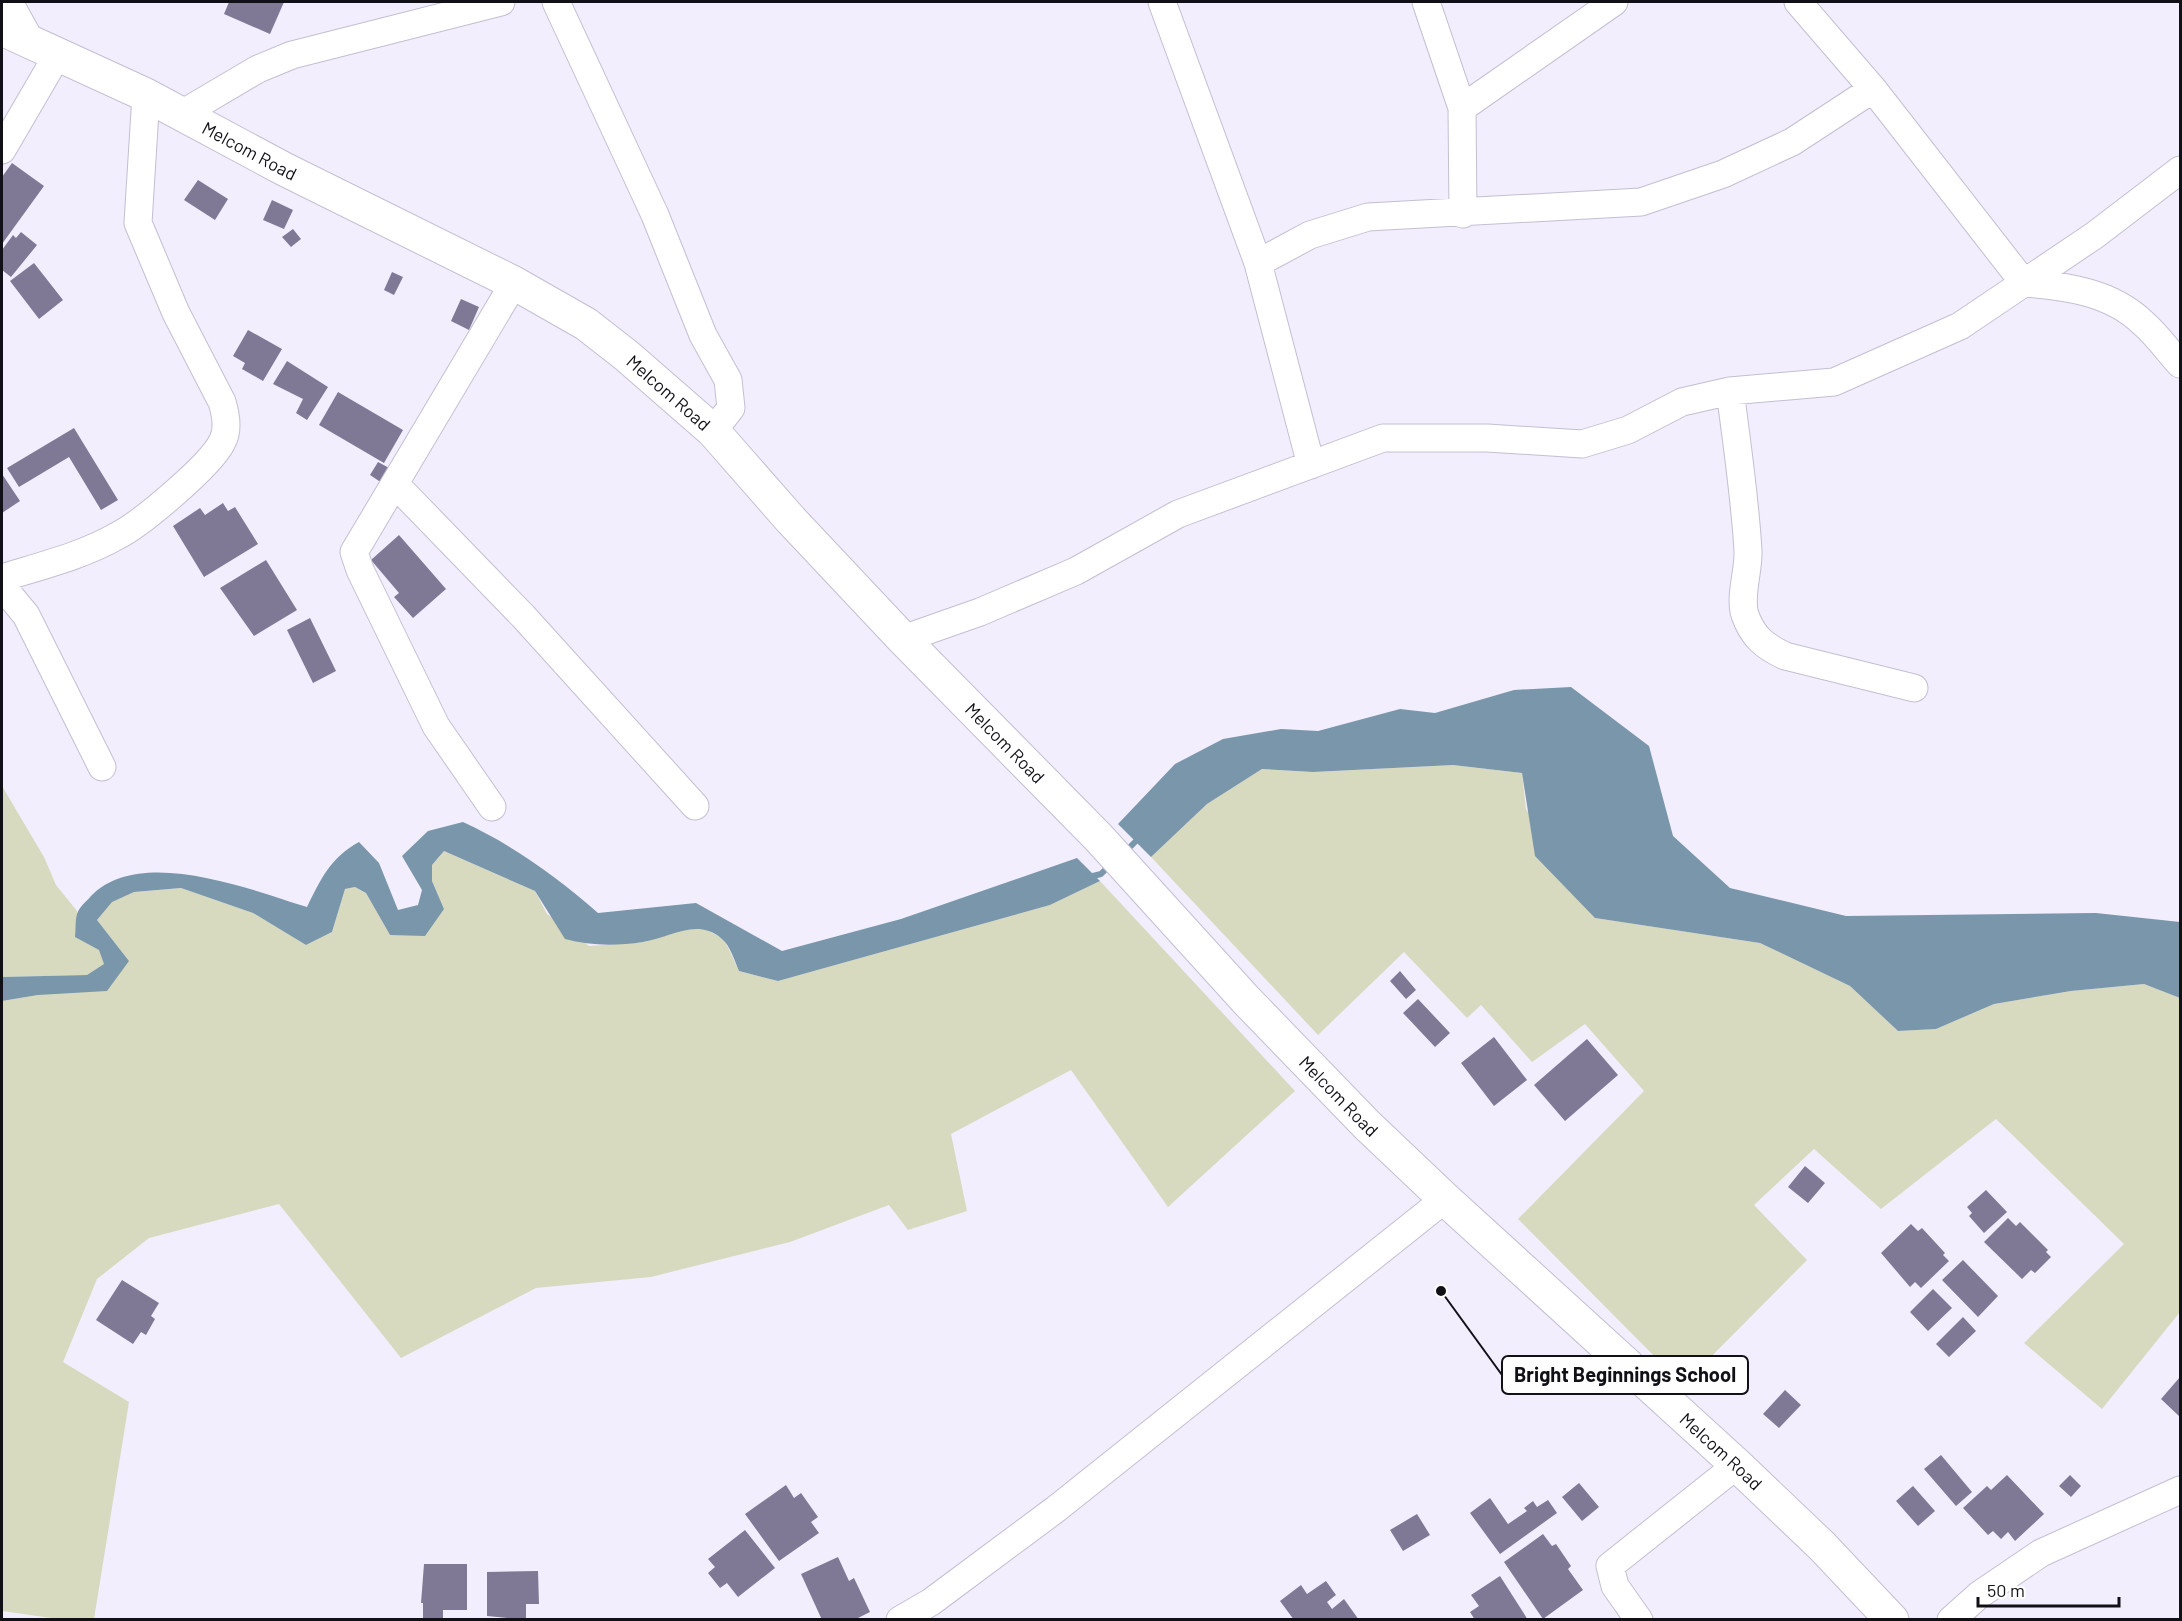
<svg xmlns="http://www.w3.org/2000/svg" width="2182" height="1621" font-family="Barlow,sans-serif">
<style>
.green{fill:#d8dabf}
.water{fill:#7996aa}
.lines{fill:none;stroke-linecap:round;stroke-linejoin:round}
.stream{stroke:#7996aa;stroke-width:6}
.building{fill:#807996}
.minor-casing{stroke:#c3bfd2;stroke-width:29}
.major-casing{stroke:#c3bfd2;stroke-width:35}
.minor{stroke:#fff;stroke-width:27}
.major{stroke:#fff;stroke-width:33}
.labels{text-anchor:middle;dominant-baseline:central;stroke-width:5;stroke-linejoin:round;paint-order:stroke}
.street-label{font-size:18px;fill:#121017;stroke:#fefefe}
.leader{fill:none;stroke:#121017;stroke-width:2}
.callout-dot{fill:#121017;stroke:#fefefe;stroke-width:2}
.callout{fill:#fefefe;stroke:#121017;stroke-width:2}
.callout-label{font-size:20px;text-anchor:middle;font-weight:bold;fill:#121017}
</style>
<rect width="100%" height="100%" fill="#f2eefe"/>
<!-- green -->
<path class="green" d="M1453,765l69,8 4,36 69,109 165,25 90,43 48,45 38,-2 58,-25 77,-13 73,-7 36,14v314l-78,97 -78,-66 100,-99 -128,-125 -115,90 -67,-60 -60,56 53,55 -124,125 -165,-166 126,-128 -59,-67 -53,38 -51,-57 -14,13 -63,-66 -86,83 -167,-178 56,-53 55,-35 51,3z
M2,786l42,71 12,28 21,26 -1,26 24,13 5,14 -18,11 -85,2z
M444,851l91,40 12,23 42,32 55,-4 39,-12 20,-2 21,11 15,32 39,10 272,-76 50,-24 195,210 -127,116 -97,-137 -120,64 16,77 -59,19 -19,-25 -99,37 -139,35 -115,11 -135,70 -122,-154 -130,34 -52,41 -34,83 66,40 -35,217h-36l-56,-8v-610l36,-6 91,-34 -32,-41 14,-18 23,-10 47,-4 72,25 53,32 26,-13 13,-43 10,-2 11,6 24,42 54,-26 -12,-28v-16z"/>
<!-- water -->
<path class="water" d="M1571,687l78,59 24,90 57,52 116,28 250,-3 84,9v76l-36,-14 -73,7 -77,13 -58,25 -38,2 -48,-45 -90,-43 -165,-25 -60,-62 -13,-83 -69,-8 -140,7 -51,-3 -55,35 -56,53 -33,-33 57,-60 48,-25 58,-10 37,2 82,-22 35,4 79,-23z
M463,822c50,23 94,55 135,91l98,-10 86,48 119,-32 176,-61 23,23 -50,24 -272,76 -39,-10c-4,-9 -9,-26 -17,-32 -25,-22 -52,-1 -79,3 -27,4 -53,4 -78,-3l-30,-48 -91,-40 -12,14v16l12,28 -19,27 -35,-1 -24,-42 -11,-6 -10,2 -13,43 -26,13 -53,-32 -72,-25 -47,4 -22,10 -15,18 32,41 -22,30 -69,4 -36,6v-24l85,-2 17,-11 -5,-14 -24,-13c1,-8 0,-16 2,-23 2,-7 10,-13 14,-18 49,-51 160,-6 216,11 14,-28 23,-49 52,-65l20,21 19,47 20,-5 4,-15 -20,-34 26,-25z"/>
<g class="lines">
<!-- stream -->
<path class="stream" d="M1125,852l16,-16
M1089,877l12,-3 9,-9"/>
</g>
<!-- building -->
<path class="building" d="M229,2h55l-14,32 -46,-20z
M12,163l32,23 -42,58v-67z
M198,180l30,19 -13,21 -31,-20z
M272,200l21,10 -9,19 -21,-9z
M293,229l8,10 -10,8 -9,-10z
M21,232l16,13 -26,32 -9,-7v-20l11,-15 3,3z
M34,263l29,37 -24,19 -29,-38z
M392,272l11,5 -9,18 -10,-5z
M461,299l18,8 -10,23 -18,-9z
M248,330l34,19 -19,32 -21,-12 3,-6 -12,-7z
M287,361l41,26 -21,33 -11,-7 7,-14 -30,-15z
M338,392l65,38 -19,33 -65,-38z
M74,428l44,72 -17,10 -32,-53 -50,30 -12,-19z
M378,462l13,7 -9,14 -12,-8z
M2,474l18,27 -18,12z
M223,503l5,8 7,-4 23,37 -54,33 -31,-51 27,-18 5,7z
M399,535l47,54 -33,29 -19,-21 5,-4 -28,-33z
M266,560l31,50 -43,26 -34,-48z
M310,618l26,53 -23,12 -26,-53z
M1400,971l16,19 -10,9 -16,-18z
M1418,999l32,34 -15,14 -32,-34z
M1494,1037l33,43 -33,26 -33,-43z
M1587,1039l31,36 -53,46 -31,-36z
M1805,1166l20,17 -17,20 -20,-16z
M1986,1190l21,22 -23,21 -15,-17 3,-3 -5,-6z
M2008,1218l8,8 4,-4 28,28 -2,2 5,5 -16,16 -4,-3 -9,9 -38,-37z
M1911,1224l7,7 4,-3 23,25 -2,2 6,6 -28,27 -6,-6 -5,5 -29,-34z
M1963,1260l35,36 -20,21 -36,-37z
M122,1280l37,23 -8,13 4,3 -9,16 -5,-3 -8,12 -37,-24z
M1933,1289l19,19 -24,23 -18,-19z
M1963,1317l13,14 -27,26 -13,-13z
M2180,1377v40l-19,-18z
M1785,1390l16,15 -22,23 -16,-14z
M1941,1455l31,37 -16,14 -32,-37z
M2007,1475l37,39 -29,27 -7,-9 -7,7 -8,-8 -5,4 -25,-27 24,-22 4,4z
M2070,1475l11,11 -10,11 -12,-11z
M1579,1483l20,24 -17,14 -20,-24z
M786,1485l8,13 7,-5 17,24 -7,5 8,11 -40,28 -34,-47z
M1913,1486l22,25 -17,15 -22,-25z
M1490,1498l18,26 19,-13 -3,-3 9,-7 4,6 11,-7 9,13 -57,41 -30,-41z
M1417,1514l13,21 -27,16 -13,-21z
M745,1530l30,38 -37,29 -11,-14 -7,5 -12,-15 7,-6 -7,-8z
M1543,1534l9,12 4,-2 15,22 -3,3 15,21 -40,29 -39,-57z
M838,1557l11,24 5,-3 16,34 -16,8h-32l-21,-46z
M424,1564h43v46h-24v9h-20v-16h-2z
M538,1571l1,33h-13v16l-39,-4v-44z
M1500,1576l28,44h-53l-5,-8 9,-6 -8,-11z
M1326,1581l10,14 -9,7 5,7 12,-10 15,21h-65l-14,-19 21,-16 6,9z"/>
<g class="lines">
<defs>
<path id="minor" d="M9,2l22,40
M556,2l99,213 48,120 25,45 3,28 -18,23
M1162,2l96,261 53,202
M1426,2l36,106 1,106
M1798,2l75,87 151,194c42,3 87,9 119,40 14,12 25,28 37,41
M1462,108l152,-106
M180,115l78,-46 34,-14 209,-53
M2,150l56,-96
M1258,263l52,-28 58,-18 273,-15 82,-28 69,-32 81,-53
M1730,391c7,53 15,107 18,160 1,19 -9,46 -3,64 8,22 19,31 40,41l129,32
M395,484l128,132 172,190
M2,578c38,-12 80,-22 115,-42 24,-12 94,-71 105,-94 7,-12 4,-27 0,-40l-46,-89 -38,-90 8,-128
M2,586l24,29 76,152
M903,639l77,-27 96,-41 102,-57 205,-76h104l95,6 46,-14 54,-28 48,-11 104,-9 126,-56 135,-91 85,-65
M492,807l-56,-81 -76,-156 -6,-18 160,-269
M900,1620l31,-18 125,-93 389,-310
M1639,1620l-24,-34 -5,-20 127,-101
M1951,1620l28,-25 62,-42 139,-63"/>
<g id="major">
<path id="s1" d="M2,29l144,66 138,74 230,114 72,41 41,32 86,75 78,89 112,119 196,199 148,163 120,124 78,74 292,266 85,81 70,74"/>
</g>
</defs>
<!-- minor casing -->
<use href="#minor" class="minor-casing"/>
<!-- major casing -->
<use href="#major" class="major-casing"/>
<!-- minor -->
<use href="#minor" class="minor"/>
<!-- major -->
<use href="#major" class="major"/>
</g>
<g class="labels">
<!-- street labels -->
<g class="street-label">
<text stroke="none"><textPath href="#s1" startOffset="276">Melcom Road</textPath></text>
<text stroke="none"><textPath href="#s1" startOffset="762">Melcom Road</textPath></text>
<text stroke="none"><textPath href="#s1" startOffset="1248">Melcom Road</textPath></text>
<text stroke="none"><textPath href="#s1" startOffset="1734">Melcom Road</textPath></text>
<text stroke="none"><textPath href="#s1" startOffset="2256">Melcom Road</textPath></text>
</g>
</g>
<!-- callouts -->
<path class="leader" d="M1441 1291L1502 1375"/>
<circle class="callout-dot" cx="1441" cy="1291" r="6"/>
<rect class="callout" x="1502" y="1356" width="246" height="38" rx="6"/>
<g class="callout-label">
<text x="1625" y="1382">Bright Beginnings School</text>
</g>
<!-- border -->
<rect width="2182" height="1621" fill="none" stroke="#121017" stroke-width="6"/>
<!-- scale -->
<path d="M1978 1597v9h141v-9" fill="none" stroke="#121017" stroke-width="3"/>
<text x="1987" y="1597" font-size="18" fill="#121017" stroke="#fefefe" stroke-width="4.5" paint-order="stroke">50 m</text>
</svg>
